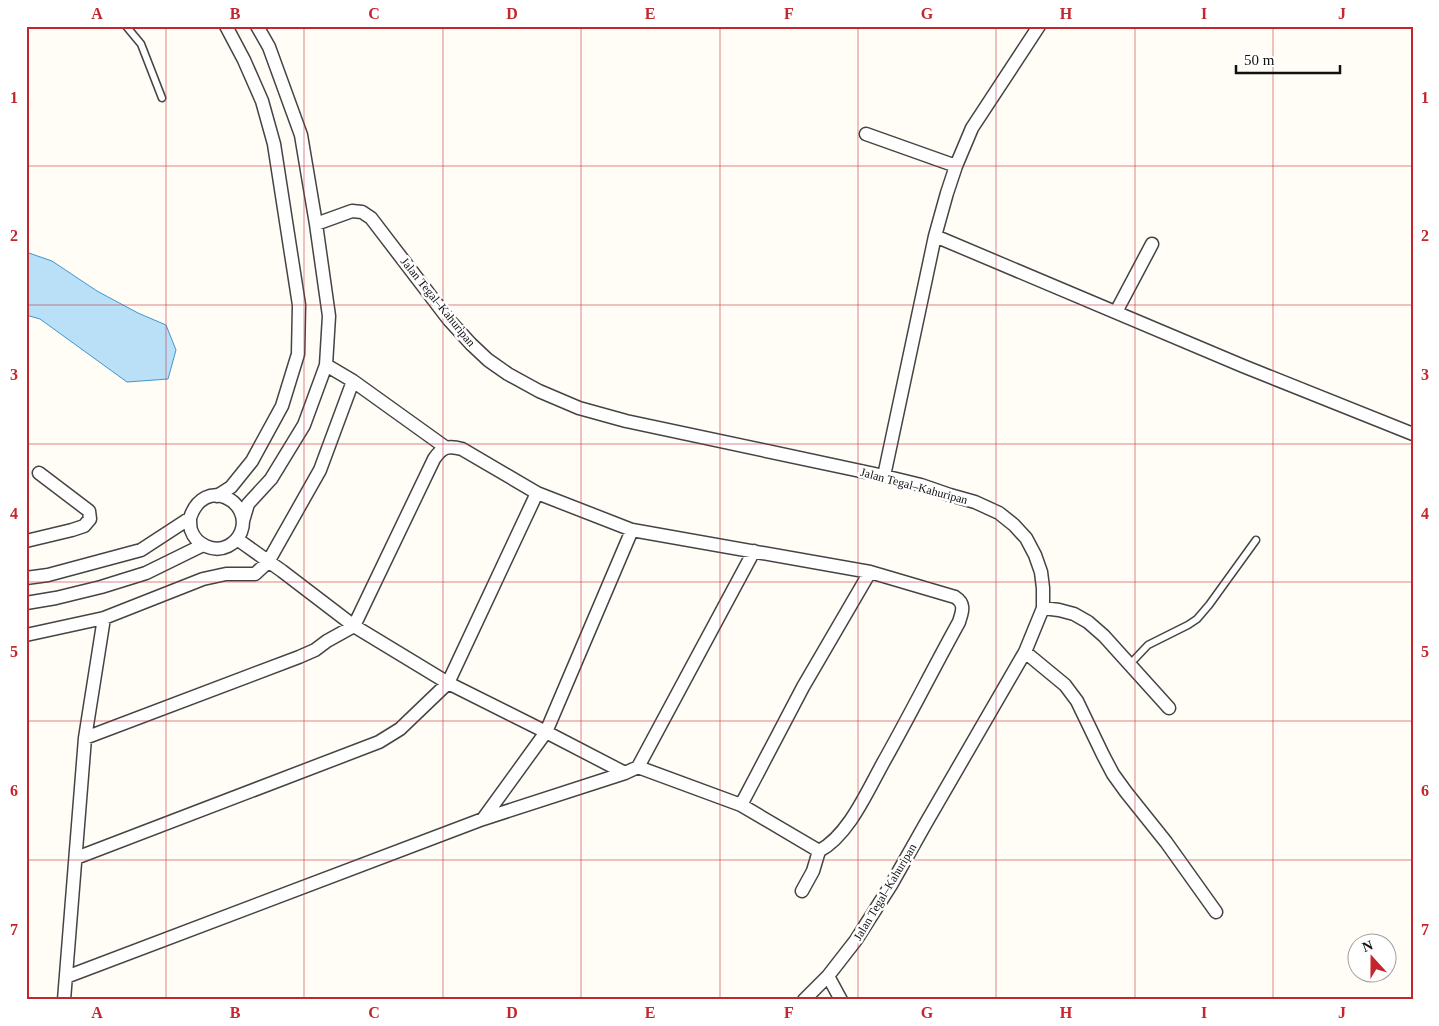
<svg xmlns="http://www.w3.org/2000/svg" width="1439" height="1026" font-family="'Times New Roman',serif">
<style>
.water{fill:#b9e0f7;stroke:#3f96cf}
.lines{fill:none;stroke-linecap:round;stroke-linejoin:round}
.service-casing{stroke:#444;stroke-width:9}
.minor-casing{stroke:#444;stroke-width:15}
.service{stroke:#fff;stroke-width:6}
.minor{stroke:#fff;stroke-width:12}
.grid{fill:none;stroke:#c4262e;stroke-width:1;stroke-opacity:0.55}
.labels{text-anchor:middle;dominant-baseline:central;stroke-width:5;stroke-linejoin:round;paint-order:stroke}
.street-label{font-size:12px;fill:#111;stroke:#fff}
.neatline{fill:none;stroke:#c4262e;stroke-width:2}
.grid-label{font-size:16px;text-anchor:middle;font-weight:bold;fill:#c4262e}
</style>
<rect width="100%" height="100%" fill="#fffdf5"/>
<!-- water -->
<path class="water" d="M26,252l26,9 45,30 41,22 28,12 10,25 -8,29 -41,3 -87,-63 -14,-4z"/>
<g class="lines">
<defs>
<path id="service" d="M126,26l15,18 21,54
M1130,664l18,-19 40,-20 9,-6 12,-14 47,-65"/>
<path id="minor" d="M866,134l90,32
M316,224l36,-13 10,1 9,6 78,102 22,24 17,16 20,14 31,17 40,17 47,13 258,55 37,9 29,10 25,7 24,11 15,12 12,13 9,17 6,17 2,16v20l-18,44 -99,171 -35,62 -35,55 -28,36 -24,24
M935,236l308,130 170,68
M1116,312l36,-68
M326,365l27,16 92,66
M884,476l51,-240 12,-43 9,-27 16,-38 67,-102
M217,496l14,-9 21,-26 30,-55 16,-52 1,-49 -25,-161 -12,-43 -18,-41 -18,-34
M243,521l5,-17 23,-25 33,-54 22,-60 3,-49 -13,-92 -15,-89 -32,-88 -12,-21
M26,541l46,-11 12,-4 6,-7 -1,-8 -50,-38
M26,578l22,-3 93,-25 49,-32c14,-43 63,-17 51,14 -2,5 -7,11 -13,14 -14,7 -32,-1 -37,-16 -1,-4 -1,-8 -1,-12
M26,603l30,-5 45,-11 45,-14 57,-28
M1043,608l16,2 15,4 14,8 16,14 65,72
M26,635l78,-17 99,-39 23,-5h29l13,-12 52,-92 33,-89
M1025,652l40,33 12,16 26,54 10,19 13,18 40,50 50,70
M85,738l214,-81 16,-7 12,-9 27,-15 80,-167c8,-12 14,-14 28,-10l75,44 95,37 238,42 85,25c11,7 7,15 4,25 -26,47 -50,95 -76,141 -16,29 -35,73 -64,88l-78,-46 -103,-38 -13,6 -79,-41 -98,-49 -94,-57 -72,-55 -45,-32
M638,767l116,-216
M741,805l62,-118 67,-115
M483,819l63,-87 86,-202
M76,858l303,-116 21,-13 48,-46 89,-190
M802,891l11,-20 6,-20
M828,976l13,24
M66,977l417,-158 142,-46
M64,1000l21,-262 19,-120"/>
</defs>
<!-- service casing -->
<use href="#service" class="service-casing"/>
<!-- minor casing -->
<use href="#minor" class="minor-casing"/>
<!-- service -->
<use href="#service" class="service"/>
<!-- minor -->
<use href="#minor" class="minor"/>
</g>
<!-- grid -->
<path class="grid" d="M166,26v974M304,26v974M443,26v974M581,26v974M720,26v974M858,26v974M996,26v974M1135,26v974M1273,26v974M26,166h1387M26,305h1387M26,444h1387M26,582h1387M26,721h1387M26,860h1387"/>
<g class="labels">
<!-- street labels -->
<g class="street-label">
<text transform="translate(438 302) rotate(51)">Jalan Tegal–Kahuripan</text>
<text transform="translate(914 486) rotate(15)">Jalan Tegal–Kahuripan</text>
<text transform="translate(885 892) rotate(-59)">Jalan Tegal–Kahuripan</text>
</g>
</g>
<!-- border -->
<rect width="1439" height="1026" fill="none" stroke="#ffffff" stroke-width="55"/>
<!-- north arrow -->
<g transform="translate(1372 958) rotate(339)"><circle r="24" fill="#ffffff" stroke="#a0a0a0"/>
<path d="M0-4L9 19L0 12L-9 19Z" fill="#c4262e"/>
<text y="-8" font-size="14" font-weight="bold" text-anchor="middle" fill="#111111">N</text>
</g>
<!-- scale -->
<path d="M1236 65v8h104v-8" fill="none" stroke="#111111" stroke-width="2.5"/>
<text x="1244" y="65" font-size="15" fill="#111111" stroke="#ffffff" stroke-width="4" paint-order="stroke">50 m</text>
<rect x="28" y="28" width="1384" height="970" class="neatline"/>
<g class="grid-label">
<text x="97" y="19">A</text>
<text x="235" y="19">B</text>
<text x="374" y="19">C</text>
<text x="512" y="19">D</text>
<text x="650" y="19">E</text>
<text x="789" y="19">F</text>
<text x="927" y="19">G</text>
<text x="1066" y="19">H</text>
<text x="1204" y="19">I</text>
<text x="1342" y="19">J</text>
<text x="14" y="103">1</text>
<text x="1425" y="103">1</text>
<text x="14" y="241">2</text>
<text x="1425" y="241">2</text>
<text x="14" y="380">3</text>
<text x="1425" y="380">3</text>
<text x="14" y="519">4</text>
<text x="1425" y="519">4</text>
<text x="14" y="657">5</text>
<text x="1425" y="657">5</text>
<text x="14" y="796">6</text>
<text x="1425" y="796">6</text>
<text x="14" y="935">7</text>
<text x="1425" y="935">7</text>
<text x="97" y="1018">A</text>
<text x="235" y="1018">B</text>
<text x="374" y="1018">C</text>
<text x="512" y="1018">D</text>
<text x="650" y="1018">E</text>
<text x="789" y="1018">F</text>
<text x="927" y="1018">G</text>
<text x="1066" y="1018">H</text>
<text x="1204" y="1018">I</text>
<text x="1342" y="1018">J</text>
</g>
</svg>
